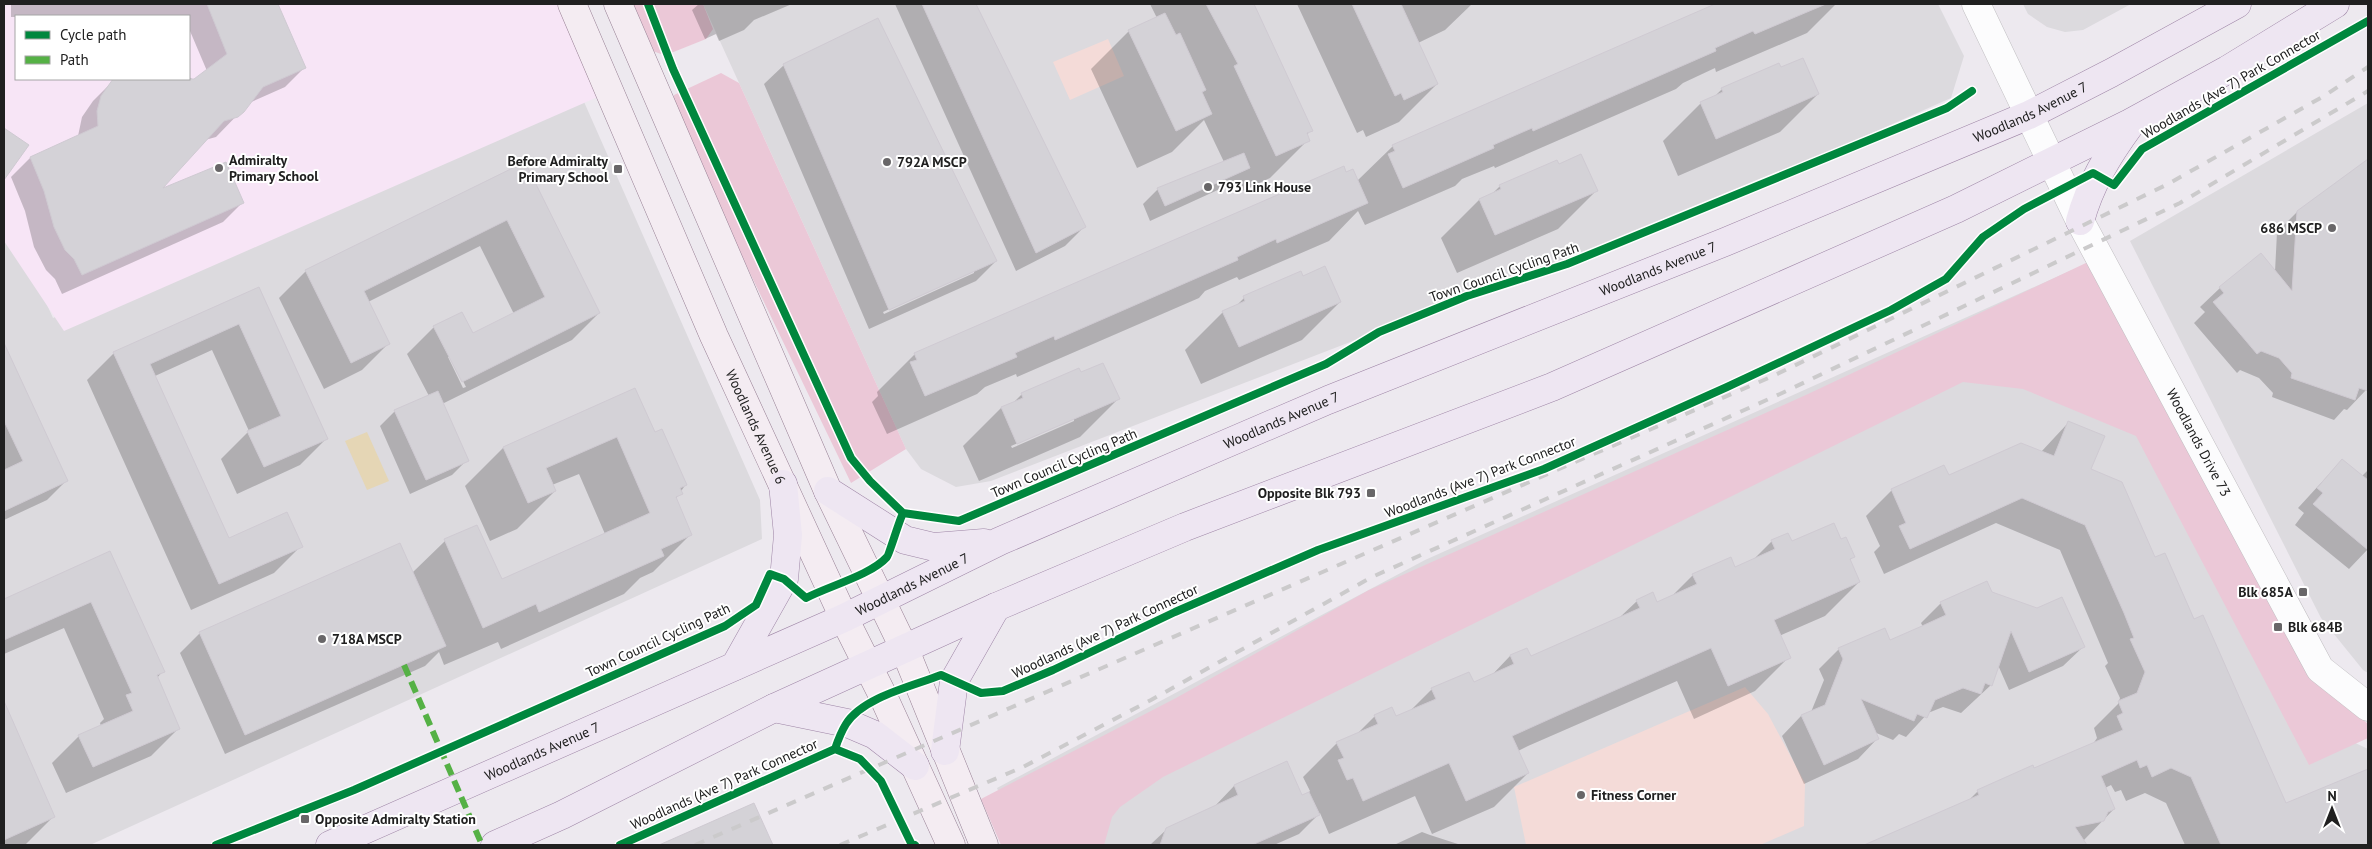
<svg xmlns="http://www.w3.org/2000/svg" width="2372" height="849" font-family="'PT Sans',sans-serif">
<style>
.residential{fill:#dcdade}
.education{fill:#f7e5f6;fill-rule:evenodd}
.grass{fill:#ebc8d7}
.park{fill:#f4dbd8}
.pitch{fill:#e5d6b5}
.shadow{fill:#0003;fill-rule:evenodd}
.building{fill:#d4d2d7;stroke:#cfcad2}
.lines{fill:none;stroke-linecap:round;stroke-linejoin:round}
.street-casing{stroke:#c1bfc2;stroke-width:29}
.secondary-casing{stroke:#988095;stroke-width:29}
.primary-casing{stroke:#9e85a6;stroke-width:29}
.street{stroke:#fcfcfd;stroke-width:28}
.secondary{stroke:#f4ecf2;stroke-width:28}
.primary{stroke:#eee6f2;stroke-width:28}
.rail{stroke:#cbcacb;stroke-width:4;stroke-dasharray:10 10;stroke-linecap:butt}
.quiet{stroke:#55b145;stroke-width:6;stroke-dasharray:12 6;stroke-linecap:butt}
.cycleway-casing{stroke:#fff;stroke-width:11}
.cycleway{stroke:#00873e;stroke-width:8}
.poi-dot{fill:#686668;stroke:#fff;stroke-width:2}
.labels{text-anchor:middle;dominant-baseline:central;stroke-width:4;stroke-linejoin:round;paint-order:stroke}
.street-label{font-size:14px;fill:#202020;stroke:#fff}
.poi-label{font-size:14px;font-weight:bold;fill:#202020;stroke:#fff;text-anchor:start}
</style>
<rect width="100%" height="100%" fill="#ede9ef"/>
<!-- residential -->
<path class="residential" d="M703,4h1235l26,52 -13,42 -386,171 -150,48 -424,164 -35,6 -35,-18 -15,-20z
M2023,4h108l-48,26 -18,2 -18,-5 -19,-13z
M577,86l183,414 2,39 -672,306h-86v-628l5,3 44,98z
M2368,103v570l-5,-3 -42,-52 -191,-377z
M2072,270l227,429 48,40 21,10v96h-1346l-25,-57 428,-228z"/>
<!-- education -->
<path class="education" d="M4,4h555l41,92 -536,235 -60,-90zM16,16h173v63h-173z"/>
<!-- grass -->
<path class="grass" d="M623,4h80l10,25 -7,10 -35,14 -10,1 -17,-6z
M721,73l18,10 167,366 -55,34 -179,-372 2,-16z
M2088,262l220,412 60,50v14l-59,27 -173,-329 -113,-47 -60,-7 -800,395 -43,30 -8,10 -8,28h-103l-20,-46 195,-101 193,-108 439,-196z"/>
<!-- park -->
<path class="park" d="M1108,39l16,37 -54,24 -17,-38z
M1745,687l23,27 37,69 -1,43 -44,19h-234l-12,-58z"/>
<!-- pitch -->
<path class="pitch" d="M367,432l22,49 -22,9 -22,-49z"/>
<!-- shadow -->
<path class="shadow" d="M11,4h265l29,63 -20,20 -36,16 -33,34 -11,3 -47,51 85,11 -20,20 -161,72 -7,-15 -9,-9 -12,-23 -9,-36 -14,-34 19,-19 48,-22 4,-19 11,-16 22,-22h74v-2l5,3 13,-9 -17,-40h-1v-15l-178,1z
M699,4h93l-38,16 -10,10 -25,11 -3,-7 -11,5 -13,-29z
M895,4h80l110,222 -20,20 -49,25z
M1150,4h103l58,126 -5,6 2,4 -38,38 -32,15 -5,-10 -83,38 -7,-17 15,-15 66,-27 -20,-42 -32,32 -35,16 -46,-99 38,-38 28,-13z
M1297,4h175l-27,26 -27,13 19,41 -38,38 -33,15 -3,-7 -6,3z
M1718,4h118l-29,29 -91,39 -1,-4 -32,15 -7,6 -181,79 -1,-2 -32,13 -7,7 -90,39 -7,-14 -29,30 -90,39 -2,-3 -32,14 -6,7 -182,79 -1,-3 -31,13 -8,7 -90,40 -15,-32 6,-6 -1,-4 38,-38 431,-180 11,7 36,-35z
M784,65l212,196 -20,20 -107,48 -105,-245zM974,270v3l-90,41 -1,-2z
M1780,69l38,25 -38,38 -102,44 -15,-35 38,-38 11,-4 10,-10z
M2368,160v225l-2,5 -19,20 -3,-1 -10,11 -62,-23 1,-4 -14,-15 -19,-8 -3,3 -43,-50 11,-11 -5,-5 20,-19 55,-16 2,-40 20,-20z
M524,163l75,150 -27,27 -130,64 25,56 -15,15 -42,19 -30,-68 15,-15 34,-15 -22,-42 27,-27 38,7 42,-20 -34,-68 -112,56 21,41 -27,27 -38,19 -45,-91 27,-27zM448,357h3l15,30 -3,1z
M1558,166l38,25 -38,38 -101,44 -16,-35 38,-38 12,-5 9,-9z
M1302,278l38,24 -38,38 -101,44 -16,-34 38,-38 12,-5 9,-9z
M259,288l68,150 -27,27 -63,29 -16,-35 28,-28 -37,-81 -57,26 74,164 72,6 -27,27 -83,37 -104,-230 27,-27z
M4,346l62,135 -19,19 -43,20z
M1080,374l38,25 -38,38 -101,44 -16,-35 38,-38 11,-4 10,-10zM1074,418v3l-62,27 -1,-2z
M634,390l20,44 32,50 -11,16 16,34 -38,38 -13,6 -16,16 -123,55 -3,-7 -54,23 -5,-13 -14,14 -200,88 -45,-101 20,-20 212,-60 33,-32 56,39 104,-46 -26,-60 -27,11 3,6 -38,38 -27,12 -25,-55 38,-38z
M2068,423l21,47 66,89 38,61 93,184 82,-34v75h-183l-19,-42 -21,-10 -19,8 -5,-11 -6,2 -4,-7 -6,3 9,21 -31,32 3,4h-220l101,-43 11,-11 115,-47 4,-6 -3,-10 24,-24 2,-6 -15,-32 3,-3 -48,-113 -64,-27 -112,51 -10,-22 6,-6 -14,-30 26,-26 149,-38z
M2342,460l20,16 6,-6v79l-19,20 -54,-44 9,-12 -6,-5z
M1772,541l20,2 48,-2 14,15 -5,5 10,21 -34,34 -46,20 10,21 -34,34 -61,28 -17,-38 -149,65 -10,5 10,22 -34,34 -62,27 -17,-38 -86,38 -9,-21 -21,21 -25,11h-124l17,-16 48,-23 19,-20 52,-23 15,34 5,-2 4,-4 -7,-14 34,-34 19,-8 19,-19 20,2 14,-6 22,-22 37,-17 5,11 18,-8 19,-20 16,-7 4,9 88,-39 19,-18 20,2 14,-6 22,-22 42,-6 17,-8z
M109,553l54,118 -6,7 21,51 -27,27 -85,37 -14,-30 27,-27 22,-10 -1,-3 4,-4 -40,-91 -60,26v-54z
M1991,593l92,54 -20,19 -54,24 -11,-25 -7,20 -30,28 -18,-6 -15,6 -22,24 -7,-3 -6,6 -19,-8 3,7 -19,20 -54,25 -22,-48 19,-20 10,-4 13,-32 -5,-11 20,-20 51,-7 33,-15 -2,-4 20,-20z
M15,729l38,88 -28,28h-21v-111z
M753,804l19,41h-110z
M1422,832l8,3 31,10h-67z"/>
<!-- building -->
<path class="building" d="M207,4h71l28,64 -43,19 -19,25 -6,5 -14,4 -61,67 63,-26 18,41 -162,72 -8,-16 -9,-9 -11,-23 -10,-36 -14,-34 68,-31 -1,-15 4,-15 12,-17h81l33,-25z
M922,4h54l110,223 -50,26z
M1206,4h48l59,127 -6,2 3,8 -34,15 -42,-90 4,-2z
M1352,4h49l37,80 -34,16 -3,-7 -6,3z
M1715,4h111l-71,30 -2,-3 -38,17 1,3 -183,80 -1,-3 -39,17 1,3 -91,40 -15,-34 7,-3 -3,-6z
M1165,13l11,22 4,-2 26,57 -4,2 10,22 -36,17 -48,-101z
M878,18l119,243 -108,49 -106,-246z
M1803,58l16,36 -103,45 -16,-37 23,-10 -2,-4 58,-25 2,4z
M4,128l25,17 -25,35z
M1244,153l6,15 -85,38 -8,-18z
M1581,154l17,37 -103,44 -16,-36 22,-10 -2,-4 58,-25 2,4z
M2368,159v232l-9,-3 -4,12 -64,-22 1,-5 -13,-15 -18,-7 -4,3 -44,-52 11,-9 -5,-6 42,-34 31,38 5,-80z
M525,162l75,151 -138,69 -29,-56 29,-14 11,21 72,-36 -38,-77 -143,71 26,53 -39,19 -46,-93z
M1344,166l2,6 7,-3 15,34 -91,40 -1,-4 -39,18 1,3 -183,80 -1,-4 -39,17 2,4 -92,39 -15,-34 7,-2 -3,-7z
M1325,266l16,36 -102,45 -17,-36 23,-10 -2,-5 58,-25 2,5z
M259,287l69,152 -64,28 -17,-36 34,-15 -42,-92 -89,40 79,174 58,-26 16,35 -84,37 -106,-232z
M4,343l64,138 -64,30v-41l19,-9 -19,-40z
M1103,363l17,36 -103,45 -16,-37 22,-9 -2,-5 58,-25 2,4z
M635,388l20,44 7,-3 25,56 -7,3 3,6 -7,3 16,38 -31,14 3,7 -67,30 -58,26 -3,-8 -53,24 -39,-89 33,-14 25,54 148,-66 -33,-76 -71,31 10,23 -28,12 -25,-56z
M438,391l31,70 -43,19 -32,-70z
M2068,421l37,15 -14,33 31,13 33,75 10,-4 29,66 9,-4 83,188 82,-34v76h-147l-30,-68 -20,-9 -19,9 -5,-12 -7,3 -3,-8 -36,16 14,33 -7,3 -4,9 -29,6 12,18h-223l115,-50 -2,-5 56,-25 1,3 89,-38 -6,-14 6,-3 -5,-12 19,-8 8,-21 -15,-33 4,-1 -10,-25 -39,-88 -63,-27 -112,51 -11,-23 7,-3 -15,-34 53,-24 5,10 72,-32 33,13z
M2342,459l26,21v70l-55,-46 10,-11 -6,-5z
M1834,523l7,16 5,-2 9,20 -5,2 10,23 -86,38 17,38 -63,28 -17,-38 -148,65 -51,23 17,37 -63,28 -17,-38 -86,38 -10,-23 -6,2 -9,-20 6,-2 -8,-16 42,-18 -4,-9 18,-8 4,9 40,-17 -5,-11 38,-16 5,10 40,-18 -4,-9 17,-7 4,8 109,-48 -4,-8 17,-8 4,10 40,-18 -5,-10 39,-17 4,10 40,-18 -4,-9 17,-7 4,8z
M400,543l46,103 -201,89 -46,-103z
M110,551l55,121 -8,3 23,54 -87,38 -15,-32 55,-24 -7,-16 6,-2 -41,-91 -87,38v-41z
M1987,581l5,11 45,16 25,-11 23,50 -56,25 -18,-41 -19,55 -7,-3 -4,11 -18,-6 -28,12 -8,18 -10,-4 -3,7 -53,-22 18,40 -55,26 -23,-50 24,-10 18,-46 -5,-11 47,-20 5,12 32,-14 24,-11 -6,-13z
M4,701l51,116 -51,23z
M1287,761l15,34 7,-3 11,23 -68,30h-92l6,-17 72,-33 -4,-10z
M754,803l19,42h-114z"/>
<g class="lines">
<defs>
<g id="street">
<path id="s1" d="M1976,4l104,217 240,448 48,38"/>
</g>
<g id="secondary">
<path id="s2" d="M572,4l142,332 130,282 39,78 68,149"/>
<path d="M618,4l210,487 77,159 79,195"/>
</g>
<g id="primary">
<path d="M2080,221c10,-37 28,-66 50,-96"/>
<path d="M828,491l77,49 29,7 50,-4"/>
<path d="M735,666l49,-87 4,-44 -5,-51"/>
<path d="M774,708l73,15 28,12 40,31"/>
<path d="M945,751l9,-70 42,-74"/>
<path id="s3" d="M330,845l514,-227 156,-77 328,-141 397,-158 304,-127 82,-42 126,-69"/>
<path d="M495,845l67,-30 212,-107 222,-101 189,-80 367,-140 404,-178 174,-86 97,-53 108,-66"/>
</g>
</defs>
<!-- street casing -->
<use href="#street" class="street-casing"/>
<!-- secondary casing -->
<use href="#secondary" class="secondary-casing"/>
<!-- primary casing -->
<use href="#primary" class="primary-casing"/>
<!-- street -->
<use href="#street" class="street"/>
<!-- secondary -->
<use href="#secondary" class="secondary"/>
<!-- primary -->
<use href="#primary" class="primary"/>
<!-- rail -->
<path class="rail" d="M695,845l1078,-469 395,-192 156,-88 44,-29
M840,845l183,-78 128,-67 221,-123 408,-183 400,-191 188,-112"/>
<!-- quiet -->
<path class="quiet" d="M404,665l78,180"/>
<defs>
<path id="cycleway" d="M648,4l25,65 178,389 19,23 33,32
M903,513l56,8 367,-157 53,-32 88,-36 100,-32 380,-156 25,-17
M835,749l25,10 21,22 30,62 4,2
M216,845l138,-55 371,-164 31,-21 14,-31 14,5 22,19c23,-12 65,-23 81,-41 2,-2 12,-36 16,-44
M620,845l215,-96c3,-9 6,-17 11,-25 17,-27 67,-38 95,-49l40,18 22,-2 50,-21 122,-58 143,-62 226,-81 183,-82 164,-77 55,-31 37,-42 41,-28 69,-36 21,12 28,-36 226,-128"/>
</defs>
<!-- cycleway casing -->
<use href="#cycleway" class="cycleway-casing"/>
<!-- cycleway -->
<use href="#cycleway" class="cycleway"/>
</g>
<!-- markers -->
<g class="poi-dot">
<circle cx="887" cy="162" r="5"/>
<circle cx="219" cy="168" r="5"/>
<rect x="613" y="164" width="10" height="10" rx="2.5"/>
<circle cx="1208" cy="187" r="5"/>
<circle cx="2332" cy="228" r="5"/>
<rect x="1366" y="488" width="10" height="10" rx="2.5"/>
<rect x="2298" y="587" width="10" height="10" rx="2.5"/>
<rect x="2273" y="622" width="10" height="10" rx="2.5"/>
<circle cx="322" cy="639" r="5"/>
<circle cx="1581" cy="795" r="5"/>
<rect x="300" y="814" width="10" height="10" rx="2.5"/>
</g>
<g class="labels">
<!-- street labels -->
<g class="street-label">
<text transform="translate(2231 84) rotate(-30)">Woodlands (Ave 7) Park Connector</text>
<text stroke="none"><textPath href="#s3" startOffset="1852">Woodlands Avenue 7</textPath></text>
<text stroke="none"><textPath href="#s3" startOffset="1448">Woodlands Avenue 7</textPath></text>
<text transform="translate(1504 272) rotate(-19)">Town Council Cycling Path</text>
<text stroke="none"><textPath href="#s3" startOffset="1042">Woodlands Avenue 7</textPath></text>
<text stroke="none"><textPath href="#s2" startOffset="461">Woodlands Avenue 6</textPath></text>
<text stroke="none"><textPath href="#s1" startOffset="492">Woodlands Drive 73</textPath></text>
<text transform="translate(1064 463) rotate(-23)">Town Council Cycling Path</text>
<text transform="translate(1480 477) rotate(-21)">Woodlands (Ave 7) Park Connector</text>
<text stroke="none"><textPath href="#s3" startOffset="638">Woodlands Avenue 7</textPath></text>
<text transform="translate(1105 631) rotate(-25)">Woodlands (Ave 7) Park Connector</text>
<text transform="translate(658 640) rotate(-25)">Town Council Cycling Path</text>
<text stroke="none"><textPath href="#s3" startOffset="232">Woodlands Avenue 7</textPath></text>
<text transform="translate(724 784) rotate(-24)">Woodlands (Ave 7) Park Connector</text>
</g>
<!-- poi labels -->
<g class="poi-label">
<text x="229" y="160">Admiralty<tspan x="229" dy="16">Primary School</tspan></text>
<text x="608" y="161" text-anchor="end">Before Admiralty<tspan x="608" dy="16">Primary School</tspan></text>
<text x="897" y="162">792A MSCP</text>
<text x="1218" y="187">793 Link House</text>
<text x="2322" y="228" text-anchor="end">686 MSCP</text>
<text x="1361" y="493" text-anchor="end">Opposite Blk 793</text>
<text x="2293" y="592" text-anchor="end">Blk 685A</text>
<text x="2288" y="627">Blk 684B</text>
<text x="332" y="639">718A MSCP</text>
<text x="1591" y="795">Fitness Corner</text>
<text x="315" y="819">Opposite Admiralty Station</text>
</g>
</g>
<!-- border -->
<rect width="2372" height="849" fill="none" stroke="#202020" stroke-width="10"/>
<!-- legend -->
<rect x="15" y="15" width="175" height="65" fill="#ffffff" stroke="#a6a6a6"/>
<rect x="25" y="31" width="25" height="8" fill="#00873e" stroke="#a6a6a6"/>
<text x="60" y="40" font-size="15" fill="#202020">Cycle path</text>
<rect x="25" y="56" width="25" height="8" fill="#55b145" stroke="#a6a6a6"/>
<text x="60" y="65" font-size="15" fill="#202020">Path</text>
<!-- north arrow -->
<g transform="translate(2332 809)" stroke="#ffffff" stroke-width="4" paint-order="stroke">
<path d="M0-4L9 19L0 12L-9 19Z" fill="#202020"/>
<text y="-8" font-size="14" font-weight="bold" text-anchor="middle" fill="#202020">N</text>
</g>
</svg>
